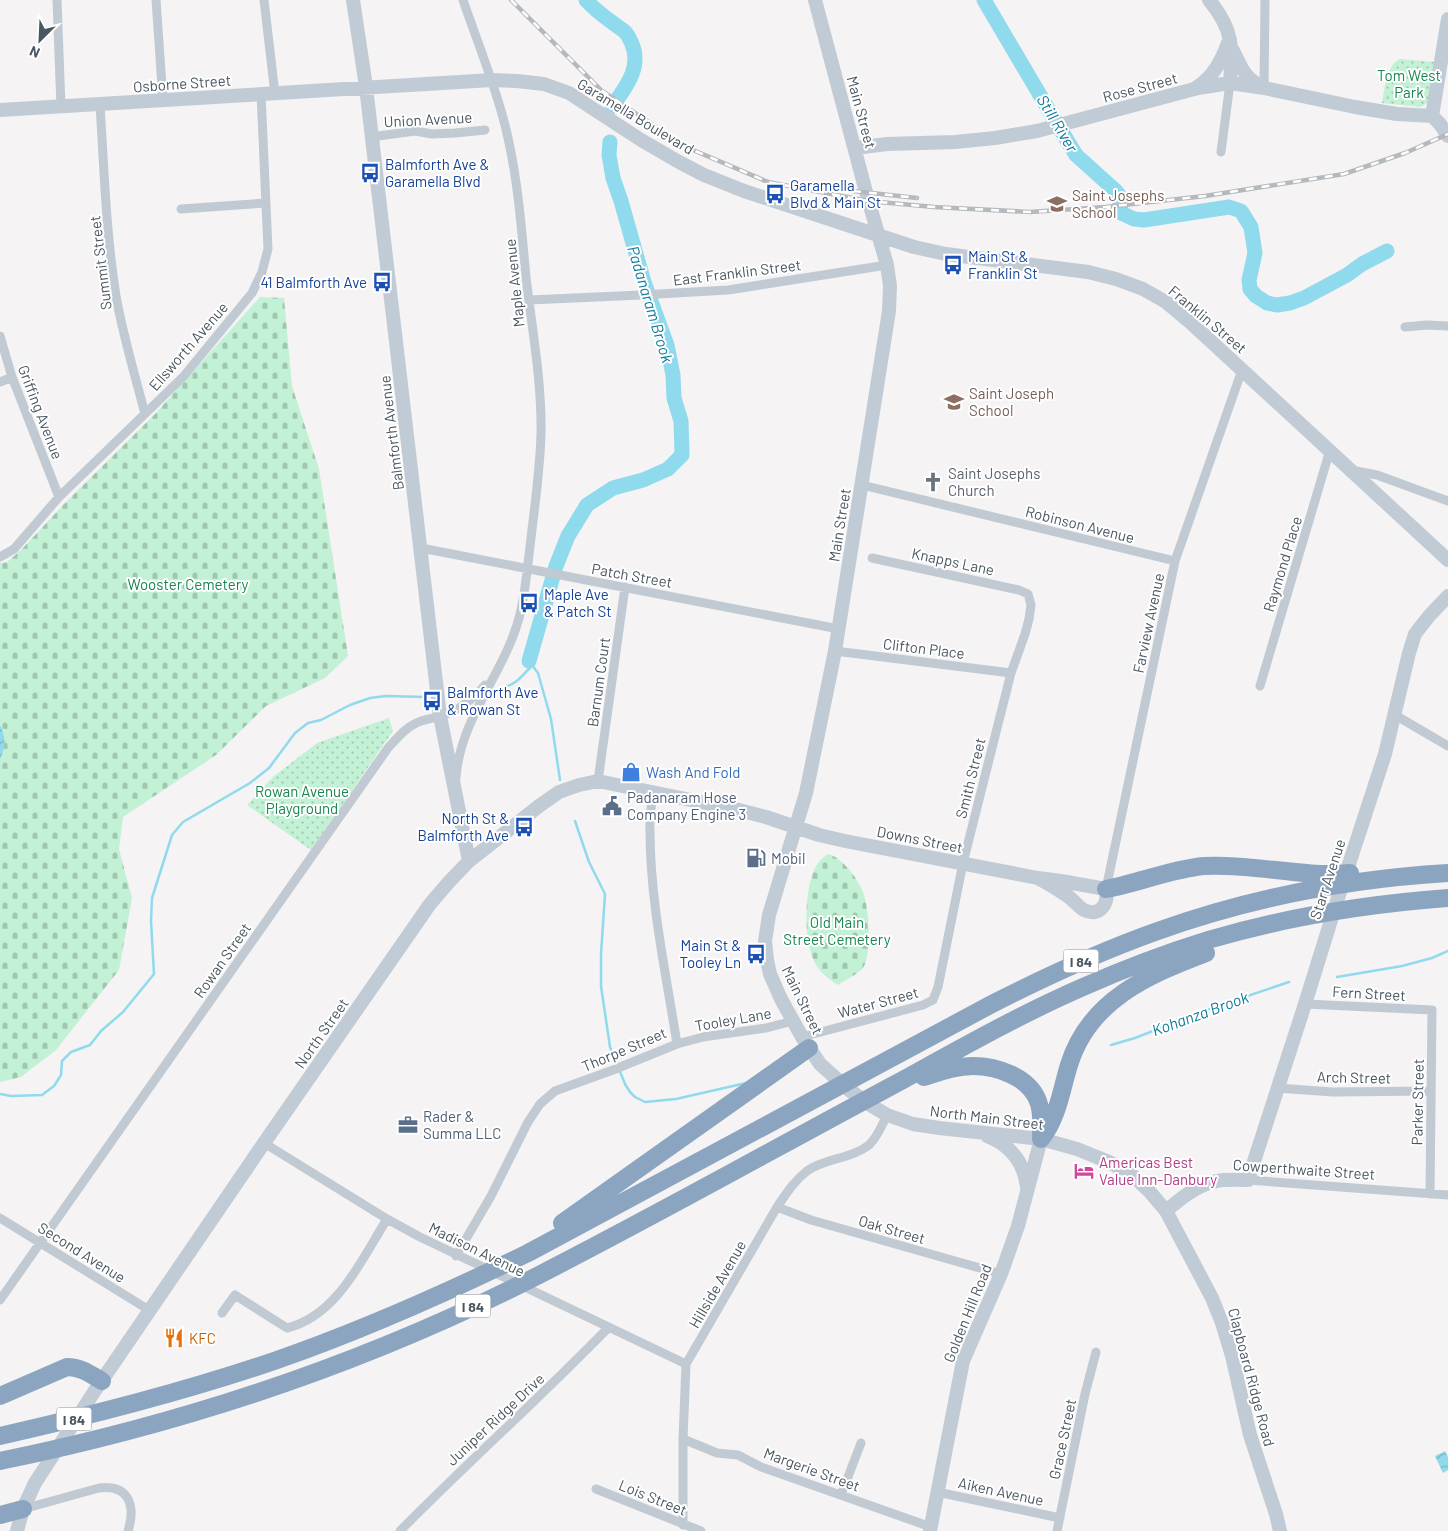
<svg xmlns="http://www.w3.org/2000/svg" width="1448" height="1531" font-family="Barlow,sans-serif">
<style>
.cemetery{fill:url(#cemetery-stones)}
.park{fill:url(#park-dots)}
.water{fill:url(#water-waves)}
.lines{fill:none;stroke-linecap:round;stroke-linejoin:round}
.stream{stroke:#90daee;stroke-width:2.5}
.river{stroke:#90daee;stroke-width:15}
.street{stroke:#c1cad2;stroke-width:9}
.secondary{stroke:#c1cbd6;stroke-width:14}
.highway{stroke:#8ba5c1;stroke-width:18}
.rail-casing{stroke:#b5b8bd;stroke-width:4.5}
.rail{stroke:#fff;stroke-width:2.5;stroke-dasharray:8;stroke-linecap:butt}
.labels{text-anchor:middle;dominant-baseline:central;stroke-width:4;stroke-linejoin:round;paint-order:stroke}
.shield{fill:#fff;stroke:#808990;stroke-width:1}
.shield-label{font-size:14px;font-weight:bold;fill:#4a5661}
.park-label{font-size:15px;fill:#17864f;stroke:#fff}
.street-label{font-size:15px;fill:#4a5661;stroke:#fff}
.transit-label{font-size:15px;fill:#164399;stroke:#fff;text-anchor:start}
.education-label{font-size:15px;fill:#785e54;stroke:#fff;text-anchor:start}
.worship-label{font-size:15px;fill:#5b616d;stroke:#fff;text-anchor:start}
.shop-label{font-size:15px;fill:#366cbe;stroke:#fff;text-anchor:start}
.service-label{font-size:15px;fill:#4e5e75;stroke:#fff;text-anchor:start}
.hotel-label{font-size:15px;fill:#b23c85;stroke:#fff;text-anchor:start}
.food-label{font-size:15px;fill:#c56008;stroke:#fff;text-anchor:start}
.water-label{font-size:16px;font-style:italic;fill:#0c7c9b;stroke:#fff}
</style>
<defs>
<pattern id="cemetery-stones" width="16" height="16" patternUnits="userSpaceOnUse" patternTransform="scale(1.25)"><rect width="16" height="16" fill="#c3f1d5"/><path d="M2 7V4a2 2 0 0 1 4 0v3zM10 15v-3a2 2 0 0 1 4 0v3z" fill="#a0c6b0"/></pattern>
<pattern id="park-dots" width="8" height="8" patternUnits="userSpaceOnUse" patternTransform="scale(1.25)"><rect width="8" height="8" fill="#c3f1d5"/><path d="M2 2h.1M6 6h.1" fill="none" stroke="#a0c6b0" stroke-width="1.8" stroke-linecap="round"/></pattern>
<pattern id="water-waves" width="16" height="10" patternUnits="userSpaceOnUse" patternTransform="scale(1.25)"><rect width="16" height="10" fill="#90daee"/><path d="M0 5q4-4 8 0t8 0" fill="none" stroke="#78b4c4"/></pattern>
</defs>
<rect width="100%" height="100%" fill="#f5f3f3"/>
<!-- cemetery -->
<path class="cemetery" d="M260,297l24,1 8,88 27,83 29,187 -23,22 -59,28 -50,49 -93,62 -4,32 13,49 -13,72 -63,80 -35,27 -21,5v-519l7,-1 15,-13 42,-45 91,-90z
M828,854c14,3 30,25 35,38 6,15 9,62 0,76 -4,5 -19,13 -25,17 -13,-8 -23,-17 -27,-32 -7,-21 -6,-65 4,-85 3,-6 7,-10 13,-14z"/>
<!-- park -->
<path class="park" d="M1400,59l36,3 -8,40 -7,5 -39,-4c3,-14 4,-38 18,-44z
M389,718l4,13 -82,119 -64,-45 26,-28 44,-34z"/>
<!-- water -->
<path class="water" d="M0,725c6,12 6,22 0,34z
M1445,1451l3,6v13l-5,3 -8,-17z"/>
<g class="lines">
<!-- stream -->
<path class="stream" d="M529,661l9,12 13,46 9,61
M507,686c11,-3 15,-11 23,-18l-1,-6
M575,821l14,41 16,32 -4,60v32l9,61 15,37 5,8 5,5 10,5 31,-3 70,-16
M1337,977l65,-11 30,-8 16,-7
M1111,1045l24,-7 77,-30 77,-26
M0,1094l11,2 31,-1 12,-9 7,-11 1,-14 9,-9 19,-7 11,-14 22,-19 31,-38 -3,-53 1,-23 20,-63 11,-13 67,-39 19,-15 26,-35 13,-10 13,-3 29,-15 20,-7 16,-2 40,1"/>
<!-- river -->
<path class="river" d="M586,0c11,13 25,21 38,31 4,3 6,9 8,13 10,24 -7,44 -20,63
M984,0l66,112 26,43 40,36 3,4 2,18 13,6 10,1 85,-13 12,4 10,16 4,26 -6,27 1,9 6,7 11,7 10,2 13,-2 14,-5 43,-23 15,-11 25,-13
M529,661l27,-95 12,-30 19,-31 26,-17 30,-8 25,-11 14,-14 -1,-34 -7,-23 -1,-23 -6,-30 -23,-63 -23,-81 -8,-23 -4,-23 1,-13"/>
<!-- street -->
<path class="street" d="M57,0l4,107
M156,0l7,100
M264,0l11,94
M1264,88l1,-88
M100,105c4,62 6,129 16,191 7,40 19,79 29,118
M371,137l44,-6 17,3 23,-1 30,-3
M1221,152l9,-69
M181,209l84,-6
M529,300l112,-5 87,-5 159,-25
M1405,327l22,-2 21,1
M0,336l12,41 47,120
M0,382l12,-5
M1351,470l26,5 71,26
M862,485l313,76
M421,548l418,81
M0,557l14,-8 45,-52 124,-120 69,-84 10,-21 6,-23 -7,-155
M835,651l176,22
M1260,686l70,-236
M1395,715l53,31
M456,778c4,-62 52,-108 65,-168 5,-23 7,-48 10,-72 4,-34 9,-69 10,-104 1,-52 -9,-105 -15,-157 -5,-54 -9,-110 -24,-163 -11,-39 -26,-76 -39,-114
M598,781l27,-194
M653,792c-1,12 -4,25 -3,38 0,72 16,143 27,214
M1106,889l69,-328 67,-191
M1305,1004l127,6 -2,184
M802,1037l121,-32 10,-5 5,-13 25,-124 48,-190 14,-39 4,-15 2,-14 -3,-11 -9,-4 -147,-32
M1277,1088l56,4 98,-1
M264,1143l123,76 33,18 266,127
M1248,1180l200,15
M777,1207l34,13 190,54
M0,1218l149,92
M456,1256l35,-60 37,-74 12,-18 15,-13 58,-21 64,-26 26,-7 63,-9 27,-7
M0,1300l388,-552c10,-11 19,-22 33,-27 6,-2 13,-3 20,-5 18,-6 32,-16 44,-31
M222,1313l13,-18 52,33c50,-12 75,-69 100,-109
M683,1439l34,14 21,2 23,12 170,60
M596,1489l105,42
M937,1492l123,26
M841,1495l20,-52
M23,1509l76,-21c30,-4 37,18 29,43
M683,1525v-86l3,-75 91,-157c9,-13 17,-26 30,-36 18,-13 44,-12 62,-26 8,-7 13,-20 18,-30
M400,1531c68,-69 141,-134 209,-204
M1057,1531l28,-137 11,-42"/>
<!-- secondary -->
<path class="secondary" d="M353,0l13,87 74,629 29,145
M815,0l51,192 21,73 3,21 -1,25 -54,340 -29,142 -37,122 -4,26 2,19 3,14 11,25 21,38 18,27 28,25 19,14 20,12 26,9 26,4 102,11 36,10 32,13 22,12 19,18 16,19 46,87 10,25 10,33 18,79 26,79 4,17
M1209,0c24,29 24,46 21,83
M1232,49c10,18 11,28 29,37
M1196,88c17,-11 25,-26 32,-45
M0,110l492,-30 25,1 27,3 25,9 72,47 38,22 25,13 40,16 170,56 32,7 142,18 28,7 27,10 23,13 24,20 258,238
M1432,116l16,-97
M1432,116l8,8 8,12
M855,148l32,-4 68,-2 40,-4 42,-7 161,-43 32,-5 34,5 91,19 42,7 35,2
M987,1136c23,9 37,26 40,51
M1166,1211c14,-12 32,-27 51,-30 10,-2 21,-1 31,-1l57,-176 32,-103 48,-147 24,-101 6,-19 14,-18 19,-20
M17,1531l6,-22 12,-26 59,-91 170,-249 166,-239 18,-21 21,-22 70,-55 20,-14 20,-7 19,-4 137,28 31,8 53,18 26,6 193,37 23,3 45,8c3,14 -6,29 -22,21 -5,-3 -10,-9 -15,-13 -10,-7 -20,-13 -31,-19
M930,1531l33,-170 38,-87 17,-48 23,-87"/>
<!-- highway -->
<path class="highway" d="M1106,889c33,-6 65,-20 98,-23 49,-3 97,12 146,7
M924,1077c16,-5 32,-11 49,-11 24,0 56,11 65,35 5,12 3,26 3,38
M1041,1139c17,-22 20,-48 28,-74 20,-65 79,-90 137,-112
M562,1223l247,-175
M0,1396l67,-29c14,0 23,7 35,14
M0,1436c93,-21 187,-45 277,-76 86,-30 169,-67 251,-107l464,-249c53,-27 107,-52 163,-72 94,-34 194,-53 293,-59
M0,1461c187,-38 371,-100 541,-187 121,-62 240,-129 360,-193 60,-33 120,-67 182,-94 41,-18 83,-34 125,-47 78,-23 159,-36 240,-42
M0,1515l23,-6"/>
<defs>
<path id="rail" d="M511,0l90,90 85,57 82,35 100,19 66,6 96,5 76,-5 99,-11 139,-22 61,-21 43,-19
M853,191l64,7"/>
</defs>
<!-- rail casing -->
<use href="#rail" class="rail-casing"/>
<!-- rail -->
<use href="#rail" class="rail"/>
</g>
<!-- icons -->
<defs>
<symbol id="bus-bare" viewBox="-9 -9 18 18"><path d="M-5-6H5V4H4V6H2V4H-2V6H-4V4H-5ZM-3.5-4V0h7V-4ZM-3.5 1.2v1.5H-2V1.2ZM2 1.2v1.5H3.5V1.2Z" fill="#1a4fb4" stroke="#fff" stroke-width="2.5" paint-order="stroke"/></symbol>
<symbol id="school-bare" viewBox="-9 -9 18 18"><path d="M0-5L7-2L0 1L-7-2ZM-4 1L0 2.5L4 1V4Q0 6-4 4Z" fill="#8d6e63" stroke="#fff" stroke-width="2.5" paint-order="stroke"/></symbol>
<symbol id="church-bare" viewBox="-9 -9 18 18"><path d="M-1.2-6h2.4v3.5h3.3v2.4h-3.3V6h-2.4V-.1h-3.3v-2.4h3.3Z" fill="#6b7280" stroke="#fff" stroke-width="2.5" paint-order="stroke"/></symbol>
<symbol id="shop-bare" viewBox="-9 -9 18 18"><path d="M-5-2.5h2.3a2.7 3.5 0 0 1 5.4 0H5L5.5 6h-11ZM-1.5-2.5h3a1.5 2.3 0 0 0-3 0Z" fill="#3f7fe0" stroke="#fff" stroke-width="2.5" paint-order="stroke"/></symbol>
<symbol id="civic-bare" viewBox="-9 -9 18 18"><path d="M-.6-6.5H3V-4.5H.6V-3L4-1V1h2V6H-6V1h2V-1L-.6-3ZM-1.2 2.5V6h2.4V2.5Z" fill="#5c6f8a" stroke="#fff" stroke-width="2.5" paint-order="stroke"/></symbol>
<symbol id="fuel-bare" viewBox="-9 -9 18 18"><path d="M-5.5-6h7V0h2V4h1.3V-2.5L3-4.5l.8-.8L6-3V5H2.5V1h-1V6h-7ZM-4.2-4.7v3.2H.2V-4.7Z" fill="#5c6f8a" stroke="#fff" stroke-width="2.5" paint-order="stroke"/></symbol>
<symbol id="office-bare" viewBox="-9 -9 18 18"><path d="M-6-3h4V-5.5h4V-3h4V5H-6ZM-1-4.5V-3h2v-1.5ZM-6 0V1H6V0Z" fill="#5c6f8a" stroke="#fff" stroke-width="2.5" paint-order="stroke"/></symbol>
<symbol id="hotel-bare" viewBox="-9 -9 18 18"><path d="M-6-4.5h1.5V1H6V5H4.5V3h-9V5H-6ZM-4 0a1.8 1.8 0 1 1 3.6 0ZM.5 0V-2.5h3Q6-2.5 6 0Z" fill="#d1479c" stroke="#fff" stroke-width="2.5" paint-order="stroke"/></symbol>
<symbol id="restaurant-bare" viewBox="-9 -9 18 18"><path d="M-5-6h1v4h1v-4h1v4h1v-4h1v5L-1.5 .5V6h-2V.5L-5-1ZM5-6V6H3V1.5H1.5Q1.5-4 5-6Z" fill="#e8710a" stroke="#fff" stroke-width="2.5" paint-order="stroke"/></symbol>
</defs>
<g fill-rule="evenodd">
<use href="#bus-bare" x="356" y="159" width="28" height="28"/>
<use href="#bus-bare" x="761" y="180" width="28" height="28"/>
<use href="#school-bare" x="1043" y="190" width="28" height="28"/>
<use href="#bus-bare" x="939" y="251" width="28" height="28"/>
<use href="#bus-bare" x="368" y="268" width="28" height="28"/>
<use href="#school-bare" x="940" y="388" width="28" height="28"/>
<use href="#church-bare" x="919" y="468" width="28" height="28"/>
<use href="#bus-bare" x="515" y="589" width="28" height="28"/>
<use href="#bus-bare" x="418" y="687" width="28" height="28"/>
<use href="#shop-bare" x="617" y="758" width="28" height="28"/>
<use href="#civic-bare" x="598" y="792" width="28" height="28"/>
<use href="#bus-bare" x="510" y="813" width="28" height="28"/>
<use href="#fuel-bare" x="742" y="844" width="28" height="28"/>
<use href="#bus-bare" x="742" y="940" width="28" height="28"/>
<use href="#office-bare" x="394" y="1111" width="28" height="28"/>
<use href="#hotel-bare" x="1070" y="1157" width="28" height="28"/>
<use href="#restaurant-bare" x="160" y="1324" width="28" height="28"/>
</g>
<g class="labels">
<!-- shield labels -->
<g class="shield">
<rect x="1063.5" y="949.5" width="35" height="23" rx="4"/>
<rect x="455.5" y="1294.5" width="35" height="23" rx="4"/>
<rect x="56.5" y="1407.5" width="35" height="23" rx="4"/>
</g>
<g class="shield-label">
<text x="1081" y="961">I 84</text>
<text x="473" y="1306">I 84</text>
<text x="74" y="1419">I 84</text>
</g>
<!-- park labels -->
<g class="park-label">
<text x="1409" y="75">Tom West<tspan x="1409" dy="17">Park</tspan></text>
<text x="188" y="584">Wooster Cemetery</text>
<text x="302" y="791">Rowan Avenue<tspan x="302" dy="17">Playground</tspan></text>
<text x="837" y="922">Old Main<tspan x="837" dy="17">Street Cemetery</tspan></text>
</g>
<!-- street labels -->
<g class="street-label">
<text transform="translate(182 83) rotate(-4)">Osborne Street</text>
<text transform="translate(1140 87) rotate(-15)">Rose Street</text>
<text transform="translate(862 112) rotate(75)">Main Street</text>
<text transform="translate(636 116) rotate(31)">Garamella Boulevard</text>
<text transform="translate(428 119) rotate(-3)">Union Avenue</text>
<text transform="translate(100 263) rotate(-97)">Summit Street</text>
<text transform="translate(737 272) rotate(-7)">East Franklin Street</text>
<text transform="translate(514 283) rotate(-96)">Maple Avenue</text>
<text transform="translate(1208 319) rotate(40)">Franklin Street</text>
<text transform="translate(188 346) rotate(-49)">Ellsworth Avenue</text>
<text transform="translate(41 412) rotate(69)">Griffing Avenue</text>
<text transform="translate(391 433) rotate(-97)">Balmforth Avenue</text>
<text transform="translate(1080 524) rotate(14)">Robinson Avenue</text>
<text transform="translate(839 525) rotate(-81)">Main Street</text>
<text transform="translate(953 561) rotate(12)">Knapps Lane</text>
<text transform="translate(1282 564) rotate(-73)">Raymond Place</text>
<text transform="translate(632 575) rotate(10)">Patch Street</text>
<text transform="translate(1148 623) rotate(-78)">Farview Avenue</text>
<text transform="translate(924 648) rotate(7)">Clifton Place</text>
<text transform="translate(598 682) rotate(-82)">Barnum Court</text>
<text transform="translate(970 778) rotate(-76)">Smith Street</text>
<text transform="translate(920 839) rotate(11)">Downs Street</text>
<text transform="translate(1327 879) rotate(-72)">Starr Avenue</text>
<text transform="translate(222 960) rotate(-55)">Rowan Street</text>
<text transform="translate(1369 993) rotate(3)">Fern Street</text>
<text transform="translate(803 1000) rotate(64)">Main Street</text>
<text transform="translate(878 1002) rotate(-15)">Water Street</text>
<text transform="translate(733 1019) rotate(-10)">Tooley Lane</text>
<text transform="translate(321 1033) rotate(-55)">North Street</text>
<text transform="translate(624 1049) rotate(-23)">Thorpe Street</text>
<text transform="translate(1354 1077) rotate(1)">Arch Street</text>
<text transform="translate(1417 1102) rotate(-89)">Parker Street</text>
<text transform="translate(987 1117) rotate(7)">North Main Street</text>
<text transform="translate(1304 1169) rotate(4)">Cowperthwaite Street</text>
<text transform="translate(892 1229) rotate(16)">Oak Street</text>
<text transform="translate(477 1249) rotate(26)">Madison Avenue</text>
<text transform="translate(82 1252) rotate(32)">Second Avenue</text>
<text transform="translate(717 1284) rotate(-60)">Hillside Avenue</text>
<text transform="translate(967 1313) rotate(-68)">Golden Hill Road</text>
<text transform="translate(1252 1377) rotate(75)">Clapboard Ridge Road</text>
<text transform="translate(495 1419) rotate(-43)">Juniper Ridge Drive</text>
<text transform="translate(1062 1439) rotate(-78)">Grace Street</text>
<text transform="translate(812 1469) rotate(20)">Margerie Street</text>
<text transform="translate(1001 1491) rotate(12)">Aiken Avenue</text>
<text transform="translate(653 1497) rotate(22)">Lois Street</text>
</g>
<!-- transit labels -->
<g class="transit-label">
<text x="385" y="164">Balmforth Ave &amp;<tspan x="385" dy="17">Garamella Blvd</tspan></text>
<text x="790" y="185">Garamella<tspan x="790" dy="17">Blvd &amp; Main St</tspan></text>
<text x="968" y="256">Main St &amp;<tspan x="968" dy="17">Franklin St</tspan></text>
<text x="367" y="282" text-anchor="end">41 Balmforth Ave</text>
<text x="544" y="594">Maple Ave<tspan x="544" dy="17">&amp; Patch St</tspan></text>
<text x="447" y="692">Balmforth Ave<tspan x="447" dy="17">&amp; Rowan St</tspan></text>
<text x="509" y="818" text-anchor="end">North St &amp;<tspan x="509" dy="17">Balmforth Ave</tspan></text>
<text x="741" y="945" text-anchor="end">Main St &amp;<tspan x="741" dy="17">Tooley Ln</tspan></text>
</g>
<!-- education labels -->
<g class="education-label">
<text x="1072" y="195">Saint Josephs<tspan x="1072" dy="17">School</tspan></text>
<text x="969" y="393">Saint Joseph<tspan x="969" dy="17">School</tspan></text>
</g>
<!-- worship labels -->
<g class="worship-label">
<text x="948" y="473">Saint Josephs<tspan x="948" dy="17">Church</tspan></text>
</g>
<!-- shop labels -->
<g class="shop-label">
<text x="646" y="772">Wash And Fold</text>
</g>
<!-- service labels -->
<g class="service-label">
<text x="627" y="797">Padanaram Hose<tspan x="627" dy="17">Company Engine 3</tspan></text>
<text x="771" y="858">Mobil</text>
<text x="423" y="1116">Rader &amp;<tspan x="423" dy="17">Summa LLC</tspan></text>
</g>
<!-- hotel labels -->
<g class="hotel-label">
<text x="1099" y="1162">Americas Best<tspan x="1099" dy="17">Value Inn-Danbury</tspan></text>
</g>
<!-- food labels -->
<g class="food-label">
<text x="189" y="1338">KFC</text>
</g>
<!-- water labels -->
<g class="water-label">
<text transform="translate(1058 123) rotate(59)">Still River</text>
<text transform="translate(651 304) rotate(73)">Padanaram Brook</text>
<text transform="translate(1200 1013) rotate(-20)">Kohanza Brook</text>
</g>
</g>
<!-- north arrow -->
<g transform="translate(40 40) rotate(204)" stroke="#ffffff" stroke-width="4" paint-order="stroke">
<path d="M0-4L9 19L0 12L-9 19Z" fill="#4a5661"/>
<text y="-8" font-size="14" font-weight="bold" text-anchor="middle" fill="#4a5661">N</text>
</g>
</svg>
